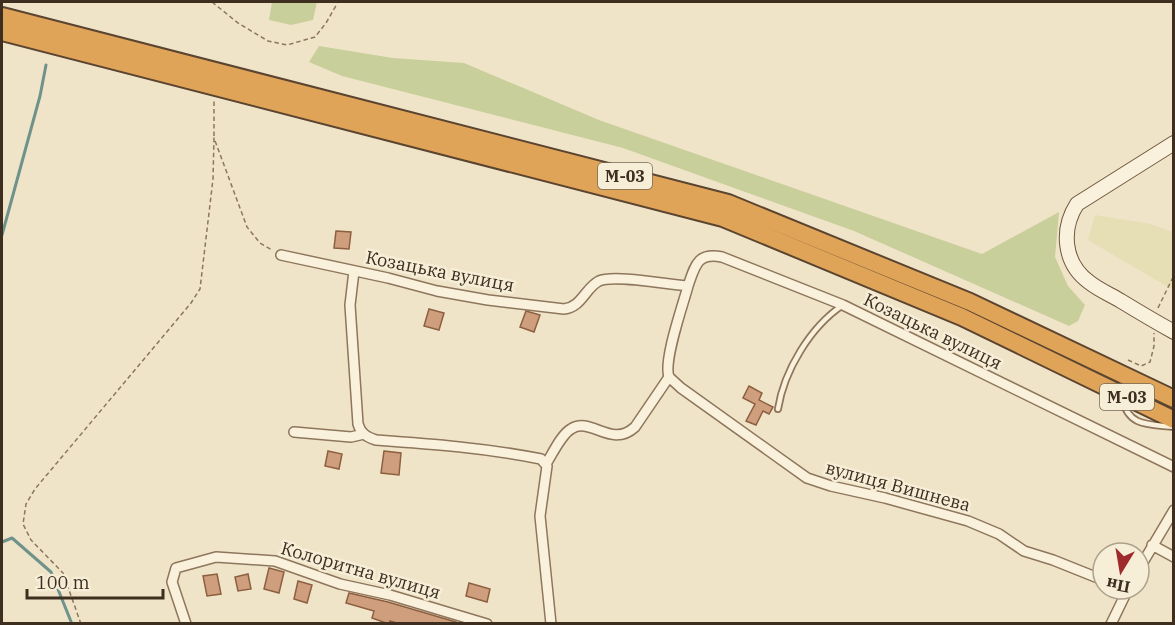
<svg xmlns="http://www.w3.org/2000/svg" width="1175" height="625" font-family="'IBM Plex Serif',serif">
<style>
.farmland{fill:#e6deb5}
.green{fill:#c9cf9b}
.lines{fill:none;stroke-linecap:round;stroke-linejoin:round}
.stream{stroke:#6f938a;stroke-width:3}
.building{fill:#cf9f7d;stroke:#8d5f41;stroke-width:1.5}
.lane-casing{stroke:#8d765c;stroke-width:8}
.street-casing{stroke:#8d765c;stroke-width:12}
.secondary-casing{stroke:#6f573f;stroke-width:16}
.highway-casing{stroke:#5b4430;stroke-width:20}
.path{stroke:#8d765c;stroke-width:1.5;stroke-dasharray:4.5 3;stroke-linecap:butt}
.lane{stroke:#faf1dc;stroke-width:4.5}
.street{stroke:#faf1dc;stroke-width:9}
.secondary{stroke:#faf1dc;stroke-width:14}
.highway{stroke:#e0a458;stroke-width:16}
.labels{text-anchor:middle;dominant-baseline:central;stroke-width:5;stroke-linejoin:round;paint-order:stroke}
.shield{fill:#f7eed8;stroke:#756857;stroke-width:1.5}
.shield-label{font-size:16px;font-weight:bold;fill:#3d2e20}
.street-label{font-size:18px;fill:#3d2e20;stroke:#f7eed8}
</style>
<rect width="100%" height="100%" fill="#f0e4c8"/>
<!-- farmland -->
<path class="farmland" d="M1095,215l56,9 22,8v58l-85,-50z"/>
<!-- green -->
<path class="green" d="M272,2h45l-4,18 -22,5 -22,-5z
M319,46l74,12 71,5 135,57 383,134 77,-42 -4,45 13,29 17,19 -7,16 -9,5 -215,-95 -231,-83 -281,-72 -33,-14z"/>
<g class="lines">
<!-- stream -->
<path class="stream" d="M2,235l38,-139 6,-31
M2,542l10,-4 39,34 21,52"/>
</g>
<!-- building -->
<path class="building" d="M336,231l15,1 -2,17 -15,-1z
M429,309l15,4 -5,17 -15,-4z
M526,311l14,4 -6,17 -14,-5z
M749,386l13,7 -3,7 14,7 -4,7 -6,-3 -7,14 -10,-4 9,-17 -12,-6z
M328,451l14,3 -3,15 -14,-3z
M384,451l17,2 -2,22 -18,-2z
M269,568l15,4 -5,21 -15,-4z
M217,574l4,20 -14,2 -4,-20z
M248,574l3,15 -13,2 -3,-14z
M298,581l14,4 -5,18 -13,-4z
M469,583l21,6 -3,13 -21,-6z
M349,593l39,9 68,20 -1,2h-55l-10,-3 -1,3 -17,-6 2,-7 -28,-8z"/>
<g class="lines">
<defs>
<path id="lane" d="M1123,400c5,27 27,24 51,27
M778,409c6,-38 32,-82 65,-104"/>
<path id="street" d="M281,255l107,23 49,13 51,9 76,9c18,-2 21,-21 35,-28 15,-7 71,4 89,5 7,-20 9,-34 34,-29l121,48 331,162
M354,271l-4,34 8,119c3,10 9,13 18,16 56,4 110,8 165,19l6,7 -7,50 11,108
M669,377l12,11 126,90 24,8 54,12 83,23 31,13 25,17 29,9 50,20
M294,432l57,5 13,-3
M546,464c7,-11 15,-29 25,-35 20,-13 40,20 64,-2l34,-50c-6,-16 14,-72 19,-91
M1152,545l22,12
M1139,569l35,-59
M186,624l-14,-42 4,-14 40,-11 59,4 65,23 50,11 97,29
M1111,624l17,-35"/>
<path id="secondary" d="M1174,143l-97,61c-16,25 -14,59 12,78 10,8 22,13 32,19 18,11 35,21 53,31"/>
<path id="highway" d="M2,16l726,187 242,99 204,97
M2,32l721,186 239,99 212,103"/>
</defs>
<!-- lane casing -->
<use href="#lane" class="lane-casing"/>
<!-- street casing -->
<use href="#street" class="street-casing"/>
<!-- secondary casing -->
<use href="#secondary" class="secondary-casing"/>
<!-- highway casing -->
<use href="#highway" class="highway-casing"/>
<!-- path -->
<path class="path" d="M212,2l26,21 30,18 19,4 28,-8 11,-14 12,-21
M214,136v-37
M1158,308l16,-33
M1128,360l13,6 9,-4 4,-16v-13
M81,624l-18,-51 -32,-33 -8,-16 3,-20 9,-15 156,-186 9,-14 13,-110 1,-41 33,89 13,16 12,7"/>
<!-- lane -->
<use href="#lane" class="lane"/>
<!-- street -->
<use href="#street" class="street"/>
<!-- secondary -->
<use href="#secondary" class="secondary"/>
<!-- highway -->
<use href="#highway" class="highway"/>
</g>
<g class="labels">
<!-- shield labels -->
<g class="shield">
<rect x="598" y="163" width="54" height="26" rx="4.5"/>
<rect x="1100" y="384" width="54" height="26" rx="4.5"/>
</g>
<g class="shield-label">
<text x="625" y="176">М-03</text>
<text x="1127" y="397">М-03</text>
</g>
<!-- street labels -->
<g class="street-label">
<text transform="translate(440 271) rotate(11)">Козацька вулиця</text>
<text transform="translate(933 331) rotate(26)">Козацька вулиця</text>
<text transform="translate(898 486) rotate(15)">вулиця Вишнева</text>
<text transform="translate(361 570) rotate(16)">Колоритна вулиця</text>
</g>
</g>
<!-- border -->
<rect width="1175" height="625" fill="none" stroke="#3d2e20" stroke-width="6"/>
<!-- north arrow -->
<g transform="translate(1121 571) rotate(191)"><circle r="28" fill="#f7eed8" stroke="#ada18e" stroke-width="1.5"/>
<path d="M0-4.5L10 22L0 15L-10 22Z" fill="#9e2a2b"/>
<text y="-9" font-size="16" font-weight="bold" text-anchor="middle" fill="#3d2e20">Пн</text>
</g>
<!-- scale -->
<path d="M27 589v9h136v-9" fill="none" stroke="#3d2e20" stroke-width="3"/>
<text x="36" y="589" font-size="18" fill="#3d2e20" stroke="#f7eed8" stroke-width="4.5" paint-order="stroke">100 m</text>
</svg>
